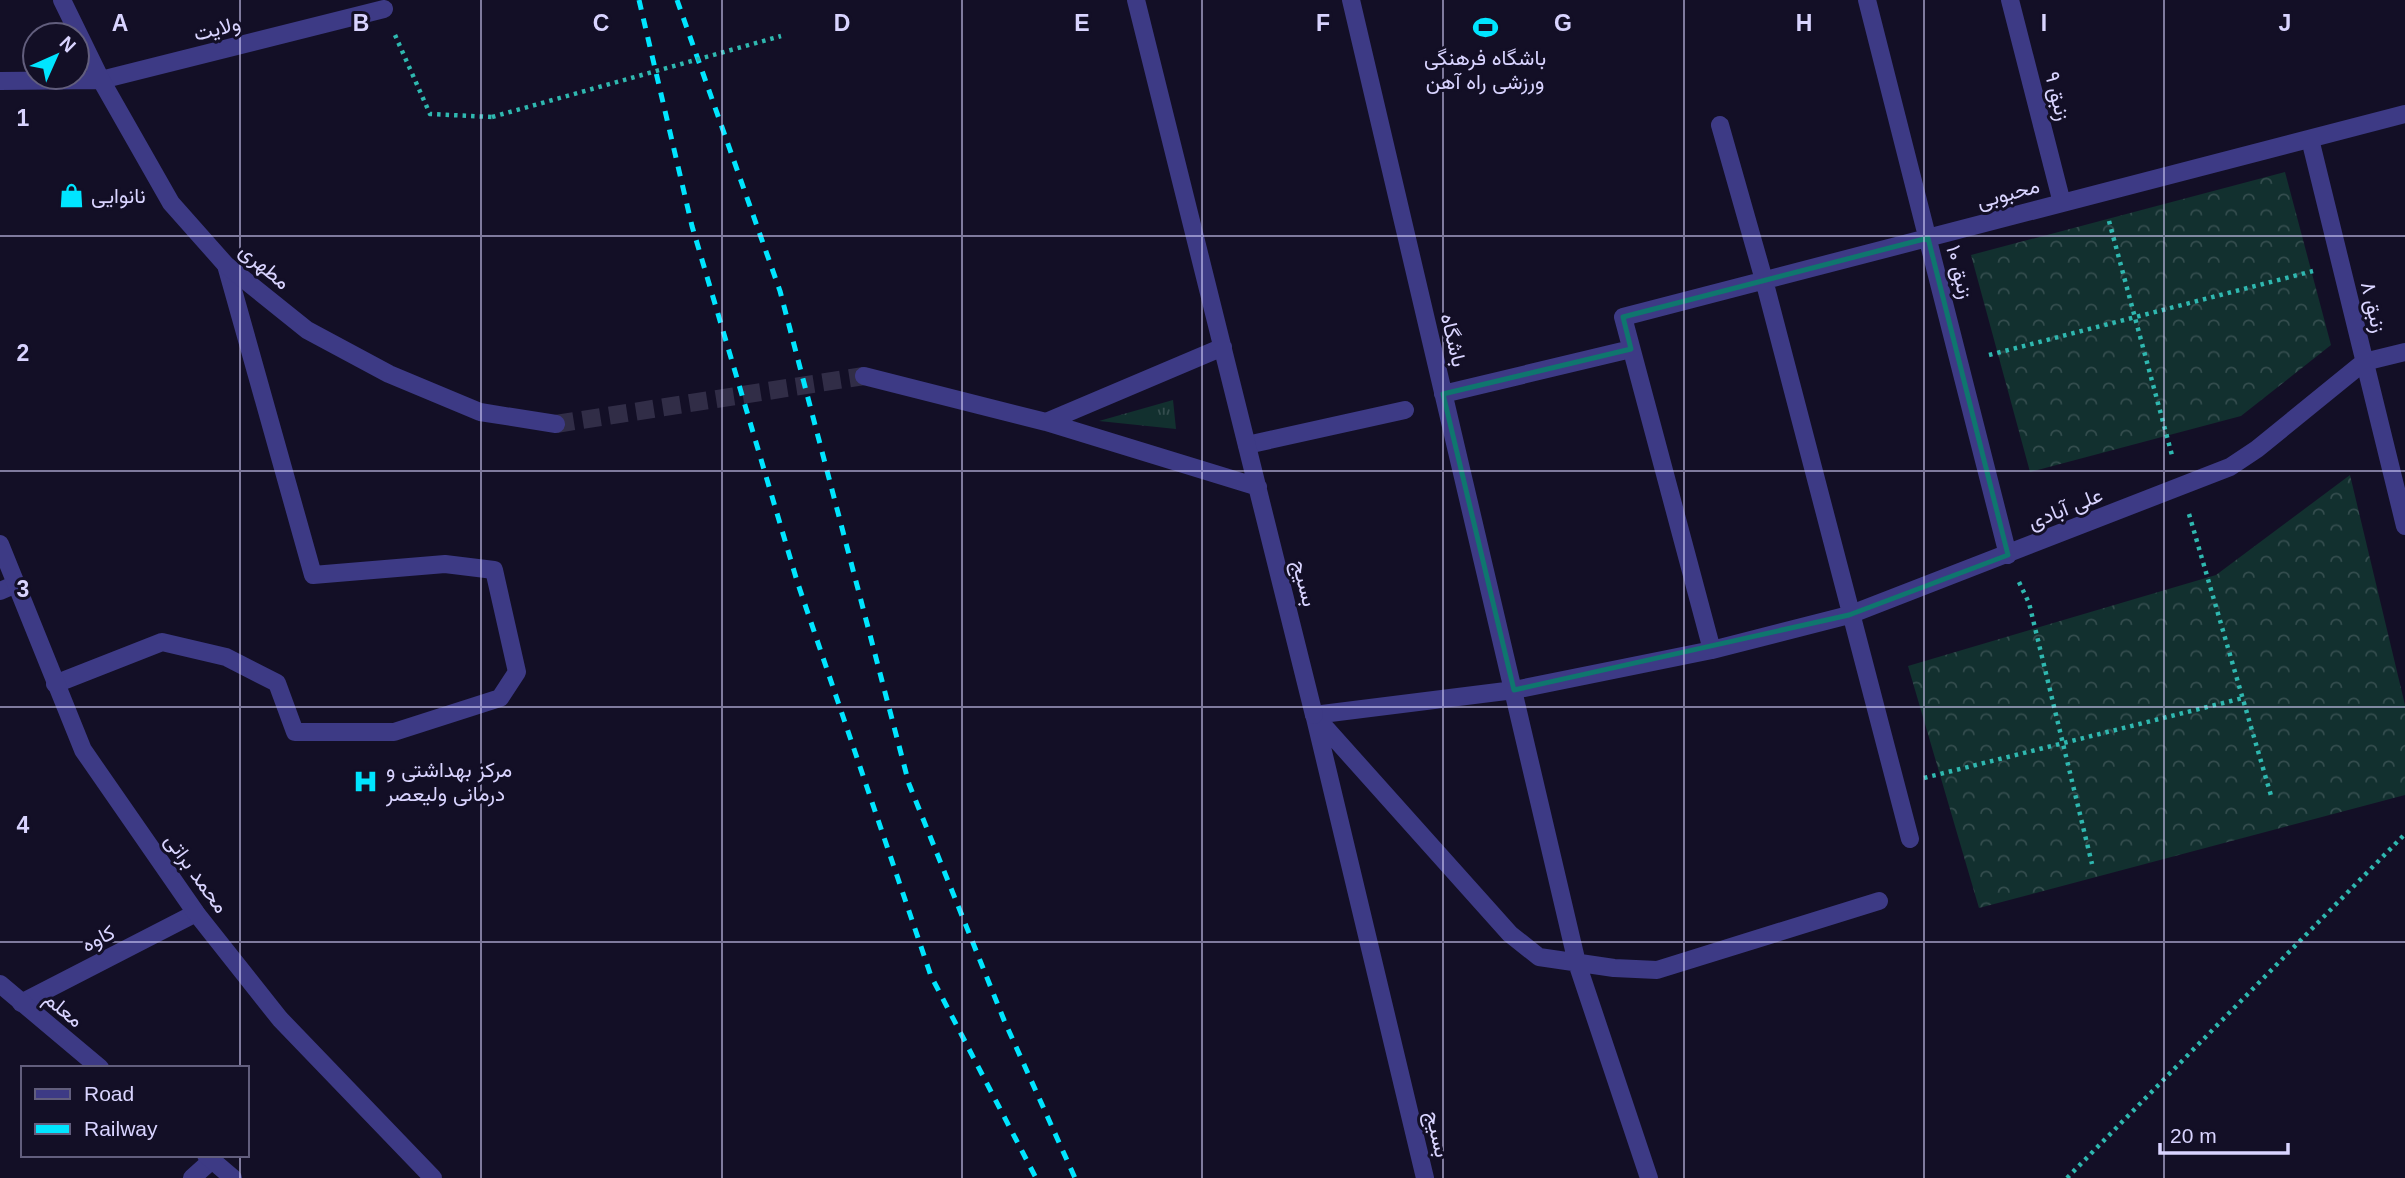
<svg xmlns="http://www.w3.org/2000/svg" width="2405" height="1178" font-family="Arial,Vazirmatn,sans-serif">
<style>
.grass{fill:url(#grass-tufts)}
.forest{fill:url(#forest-crowns)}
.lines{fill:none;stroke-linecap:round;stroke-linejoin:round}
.tertiary-tunnel{stroke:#312d47;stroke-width:18;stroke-dasharray:18 9;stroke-linecap:butt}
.path{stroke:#2fb8b0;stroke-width:4.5;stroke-dasharray:3.5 5;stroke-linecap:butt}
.minor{stroke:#3d3a85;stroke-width:18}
.tertiary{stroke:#3d3a85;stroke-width:18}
.rail{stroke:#00e5ff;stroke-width:5;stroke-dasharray:10 9;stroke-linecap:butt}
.path-bridge{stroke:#2fb8b0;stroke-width:4.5;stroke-dasharray:3.5 5;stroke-linecap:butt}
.marked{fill:none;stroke:#0f766e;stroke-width:5;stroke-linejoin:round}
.grid{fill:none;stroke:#d9d4ff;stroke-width:2;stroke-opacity:0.55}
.labels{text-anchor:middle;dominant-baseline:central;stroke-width:6;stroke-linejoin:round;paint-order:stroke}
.street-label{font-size:21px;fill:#d9d4ff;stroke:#130f26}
.poi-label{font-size:21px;fill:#d9d4ff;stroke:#130f26;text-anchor:start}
.grid-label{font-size:23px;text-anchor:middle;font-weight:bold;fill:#d9d4ff;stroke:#130f26;stroke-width:6;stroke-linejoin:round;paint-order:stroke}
</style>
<defs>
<pattern id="grass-tufts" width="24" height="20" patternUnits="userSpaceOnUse" patternTransform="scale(1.75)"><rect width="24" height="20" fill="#12302f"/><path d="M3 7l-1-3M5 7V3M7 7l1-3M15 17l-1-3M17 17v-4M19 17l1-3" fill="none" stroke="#344d4e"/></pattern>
<pattern id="forest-crowns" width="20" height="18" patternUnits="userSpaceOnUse" patternTransform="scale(1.75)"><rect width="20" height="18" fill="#12302f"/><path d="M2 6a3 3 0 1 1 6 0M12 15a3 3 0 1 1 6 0" fill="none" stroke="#344d4e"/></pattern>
</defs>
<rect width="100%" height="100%" fill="#130f26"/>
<!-- grass -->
<path class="grass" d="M1173,400l3,29 -77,-8z"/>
<!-- forest -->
<path class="forest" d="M2285,172l46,173 -90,71 -211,56 -59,-217z
M2350,475l55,230v90l-426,113 -71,-242 308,-91z"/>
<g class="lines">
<!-- tertiary-tunnel -->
<path class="tertiary-tunnel" d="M556,424l308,-48"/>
<!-- path -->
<path class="path" d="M395,35l35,79 62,3
M2109,221l64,238
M1989,355l324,-84
M2189,514l83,285
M2019,582l10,21 63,261
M1924,778l319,-80
M2067,1178l338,-344"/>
<!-- minor -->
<path class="minor" d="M1351,0l226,963 72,215
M1867,0l141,555
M2010,0l52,203
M101,80l283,-71
M1720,125l44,155 146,559
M2310,139l95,387
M1443,394l188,-45
M1247,445l158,-35
M0,591l14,-6
M1712,650l-89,-333 782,-203
M55,684l107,-42 64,15 51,26 18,49h99l106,-34 17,-26 -23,-102 -49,-6 -132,11 -87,-310
M1314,715l200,-25 198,-40 137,-35 381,-148 27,-18 107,-87 41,-10
M1314,715l196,219 29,23 75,11 43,2 222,-69
M1315,718l110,460
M21,1003l175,-90
M192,1178l20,-18"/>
<!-- tertiary -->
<path class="tertiary" d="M62,0l39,80 70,123 55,62 81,65 82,44 91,38 76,12
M1136,0l178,715
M0,81l101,-1
M864,376l182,46 212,65
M1046,422l177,-75
M0,544l83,206 113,163 84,106 153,159
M0,984l100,84
M206,1155l27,23"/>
<!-- rail -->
<path class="rail" d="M639,0l53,226 105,355 134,395 105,202
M677,0l103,291 129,493 95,236 71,158"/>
<!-- path-bridge -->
<path class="path-bridge" d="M492,117l289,-81"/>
</g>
<!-- marked area -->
<path class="marked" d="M1928,238l80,317 -159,60 -335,75 -71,-296 188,-45 -8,-32z"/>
<!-- grid -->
<path class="grid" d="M240,0v1068M481,0v1178M722,0v1178M962,0v1178M1202,0v1178M1443,0v1178M1684,0v1178M1924,0v1178M2164,0v1178M0,236h2405M0,471h2405M0,707h2405M0,942h2405M240,1155v23"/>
<!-- icons -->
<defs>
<symbol id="stadium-bare" viewBox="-9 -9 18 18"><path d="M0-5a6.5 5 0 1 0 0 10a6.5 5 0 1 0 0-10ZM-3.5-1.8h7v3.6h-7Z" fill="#00e5ff" stroke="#130f26" stroke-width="2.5" paint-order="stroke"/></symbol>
<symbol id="shop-bare" viewBox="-9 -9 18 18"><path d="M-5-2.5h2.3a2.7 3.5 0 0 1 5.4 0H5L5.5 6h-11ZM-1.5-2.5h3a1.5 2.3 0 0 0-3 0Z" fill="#00e5ff" stroke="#130f26" stroke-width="2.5" paint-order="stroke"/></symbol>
<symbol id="hospital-bare" viewBox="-9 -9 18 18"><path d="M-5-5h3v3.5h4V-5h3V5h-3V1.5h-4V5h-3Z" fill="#00e5ff" stroke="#130f26" stroke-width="2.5" paint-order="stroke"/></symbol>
</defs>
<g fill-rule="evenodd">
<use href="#stadium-bare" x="1468" y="10" width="35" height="35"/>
<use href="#shop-bare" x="54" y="178" width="35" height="35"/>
<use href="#hospital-bare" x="348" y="764" width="35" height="35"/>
</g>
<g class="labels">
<!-- street labels -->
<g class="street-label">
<text transform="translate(217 28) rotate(-14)">ولایت</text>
<text transform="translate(2058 96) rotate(76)">زنبق ۹</text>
<text transform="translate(2008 193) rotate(-15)">محبوبی</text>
<text transform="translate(265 266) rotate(40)">مطهری</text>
<text transform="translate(1960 272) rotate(76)">زنبق ۱۰</text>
<text transform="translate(2374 307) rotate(77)">زنبق ۸</text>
<text transform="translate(1454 340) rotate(77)">باشگاه</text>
<text transform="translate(2065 508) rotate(-22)">علی آبادی</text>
<text transform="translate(1305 583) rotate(76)">بسیج</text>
<text transform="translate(197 873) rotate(54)">محمد براتی</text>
<text transform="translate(98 938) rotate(-27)">کاوه</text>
<text transform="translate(64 1009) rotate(39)">معلم</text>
<text transform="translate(1438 1134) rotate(77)">بسیج</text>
</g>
<!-- poi labels -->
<g class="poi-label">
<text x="1485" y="57" text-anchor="middle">باشگاه فرهنگی<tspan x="1485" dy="24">ورزشی راه آهن</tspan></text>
<text x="91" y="195">نانوایی</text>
<text x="386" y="769">مرکز بهداشتی و<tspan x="386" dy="24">درمانی ولیعصر</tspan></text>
</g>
</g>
<g class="grid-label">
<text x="120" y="31">A</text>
<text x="361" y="31">B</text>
<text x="601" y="31">C</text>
<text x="842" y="31">D</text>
<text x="1082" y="31">E</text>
<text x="1323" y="31">F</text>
<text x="1563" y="31">G</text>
<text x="1804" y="31">H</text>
<text x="2044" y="31">I</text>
<text x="2285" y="31">J</text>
<text x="23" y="126">1</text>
<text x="23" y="361">2</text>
<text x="23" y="597">3</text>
<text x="23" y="833">4</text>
</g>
<!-- legend -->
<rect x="21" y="1066" width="228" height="91" fill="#130f26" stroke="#625e7d" stroke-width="2"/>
<rect x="35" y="1089" width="35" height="10" fill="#3d3a85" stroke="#625e7d" stroke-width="2"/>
<text x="84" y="1101" font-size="21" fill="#d9d4ff">Road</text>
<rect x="35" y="1124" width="35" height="10" fill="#00e5ff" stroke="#625e7d" stroke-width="2"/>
<text x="84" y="1136" font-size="21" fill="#d9d4ff">Railway</text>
<!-- north arrow -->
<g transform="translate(56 56) rotate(45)"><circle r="33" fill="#130f26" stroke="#625e7d" stroke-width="2"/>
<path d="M0-5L12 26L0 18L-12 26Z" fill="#00e5ff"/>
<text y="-10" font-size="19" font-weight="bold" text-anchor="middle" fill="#d9d4ff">N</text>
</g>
<!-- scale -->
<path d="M2160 1143v10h128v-10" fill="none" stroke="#d9d4ff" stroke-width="3.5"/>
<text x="2170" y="1143" font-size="21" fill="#d9d4ff" stroke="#130f26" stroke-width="5" paint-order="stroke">20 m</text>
</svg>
